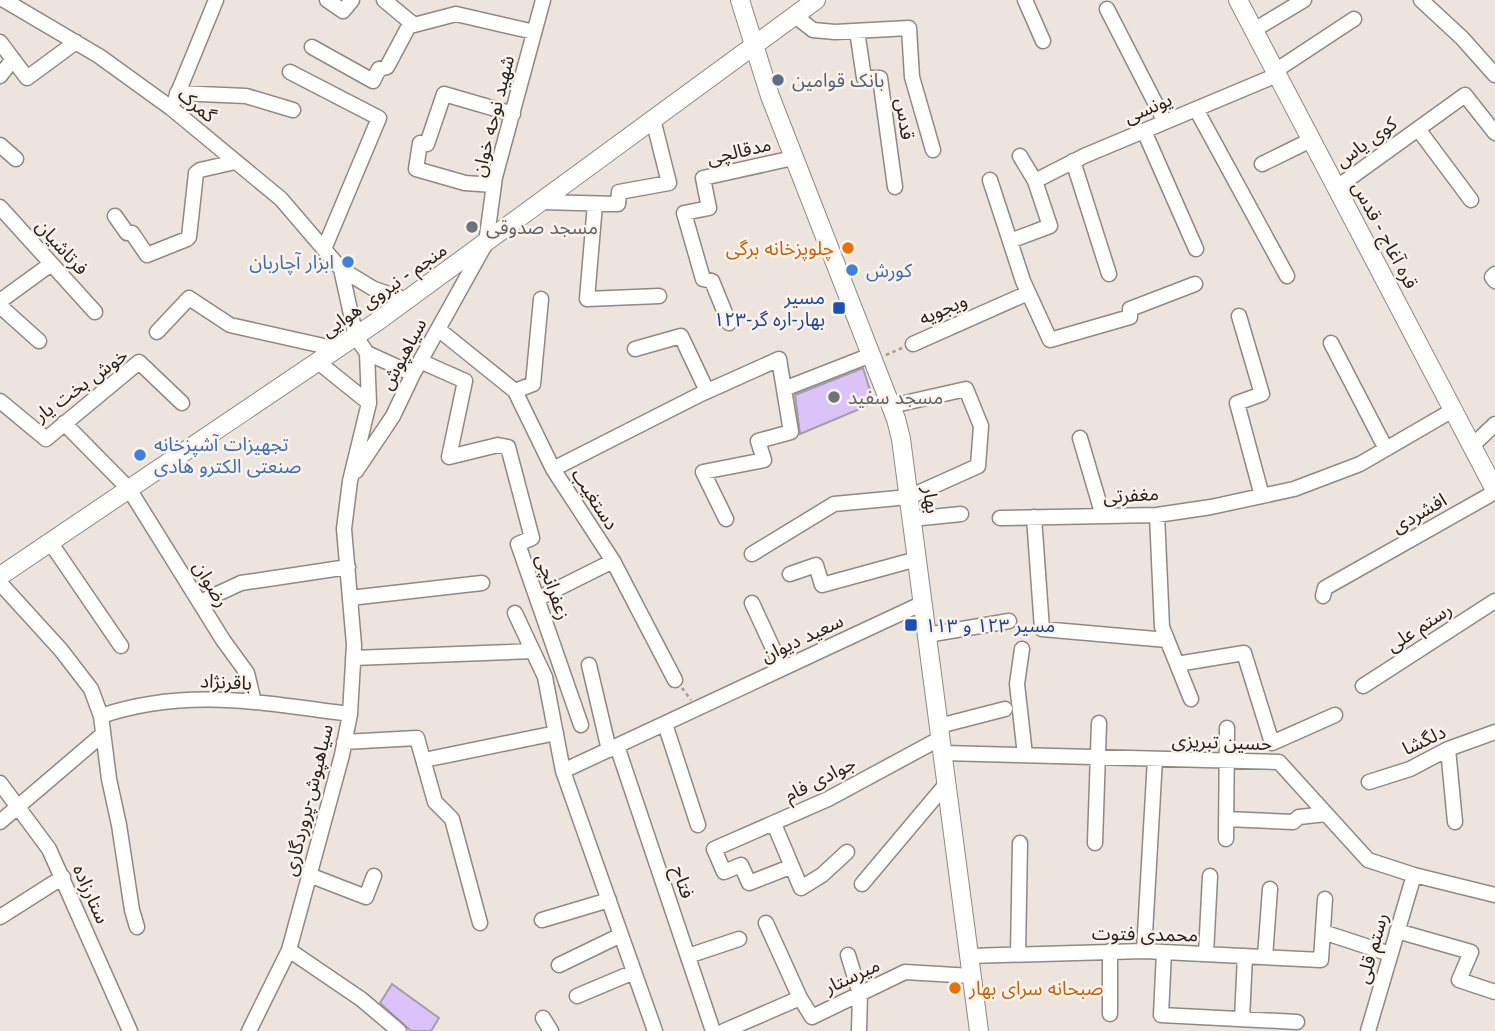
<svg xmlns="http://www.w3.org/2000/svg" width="1495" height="1031" font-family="Arial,'Noto Sans Arabic',sans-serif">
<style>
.building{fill:#dbc3f9;stroke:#a29ea8;stroke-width:2}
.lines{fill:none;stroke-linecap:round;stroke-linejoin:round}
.minor-casing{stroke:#908881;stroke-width:17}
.major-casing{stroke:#908881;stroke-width:20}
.path{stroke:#a29b96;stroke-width:2.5;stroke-dasharray:3.5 3.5;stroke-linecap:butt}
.minor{stroke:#fff;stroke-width:14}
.major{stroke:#fff;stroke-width:18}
.service-dot{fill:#5c6f8a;stroke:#fbf2ea;stroke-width:2.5}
.worship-dot{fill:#6b7280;stroke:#fbf2ea;stroke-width:2.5}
.food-dot{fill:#e8710a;stroke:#fbf2ea;stroke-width:2.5}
.shop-dot{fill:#3f7fe0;stroke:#fbf2ea;stroke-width:2.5}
.transit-dot{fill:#1a4fb4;stroke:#fbf2ea;stroke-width:2.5}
.labels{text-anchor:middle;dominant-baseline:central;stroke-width:5;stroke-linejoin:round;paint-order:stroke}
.service-label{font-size:19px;fill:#4e5e75;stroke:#fbf2ea;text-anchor:start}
.street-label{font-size:19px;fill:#23201d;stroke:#fbf2ea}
.worship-label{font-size:19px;fill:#5b616d;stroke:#fbf2ea;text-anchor:start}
.food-label{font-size:19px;fill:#c56008;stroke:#fbf2ea;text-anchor:end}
.shop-label{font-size:19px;fill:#366cbe;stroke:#fbf2ea;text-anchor:start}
.transit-label{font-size:19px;fill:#164399;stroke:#fbf2ea;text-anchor:end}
</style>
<rect width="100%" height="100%" fill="#ede4dd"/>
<!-- building -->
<path class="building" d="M863,368l11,35 -74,31 -5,-39z
M392,984l47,34 -8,13h-20l-31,-28z"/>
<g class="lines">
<defs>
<path id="minor" d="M4,0l95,56 72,52 110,91 60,70 33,20 33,11
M327,0l16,11 9,-11
M384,0l30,25 42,-11 78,18
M1025,0l18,41
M1421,0l41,38 33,37
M1107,9l58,113
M794,15l19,15 22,2 74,-4 3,49 21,73
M1254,30l50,-30
M857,31l7,47h16l15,109
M0,42l27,36 49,-36
M312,47l61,34 6,-12 8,-2 24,-45
M1275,71l79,-52
M290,72l89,46 -55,131
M0,76l13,-17
M177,93l69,3 47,14
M175,100l41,-100
M1196,109l91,167
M1418,129l53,71
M1144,131l52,118
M0,145l16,14
M1073,161l36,113
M1262,164l49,-24
M990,180l33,101 27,59 80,-23v-8l65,-25
M1035,181l49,-25 193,-81
M494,185l-29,-2 -49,-14 4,-26 7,1 17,-50 69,20
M1336,188l129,-93 30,38
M541,202l77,2 1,-12 50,-9 -16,-64
M595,204l-8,95 72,-3
M0,207l95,105
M115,216l12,17h5l15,22 40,-16 2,-2 7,-64 4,-3 35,-8
M1010,241l40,-15 -15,-45 -15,-25
M1495,274l-3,3 3,4
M0,301l51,-37
M0,306l39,35
M1239,316l23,78 -25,9 25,93
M729,323l-17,-42 -9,-2 -19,-66 25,-5 -6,-30 90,-20
M438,329l77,62 38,78 60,92 62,119
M157,332l32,-34 41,27 107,24
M1331,343l55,106
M913,344l115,-51
M635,349l46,-13 26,55
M367,353l46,21
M420,361l45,20 -16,76 49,-12 10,2 24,91 -14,6 63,181
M318,362l51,41
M784,389l87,-34
M515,391l18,-7 8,-85
M0,401l46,38 93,-77 43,41
M64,423l65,66 94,151 24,33 7,29
M1080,438l23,78
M1472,446l23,-22
M553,469l148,-75 78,-35 12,73 -33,9 6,19 -61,12 23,47
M356,471l37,-55 20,-42 73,-131 9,-66 48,-177
M1157,515l5,112 29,72
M1034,517l8,112 125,11
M1000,518l157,-3 54,-8 83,-18 66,-25 93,-54
M912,519l49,-5
M50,542l71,104
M752,554l82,-50 75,-7 69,-31 3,-40 -15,-37 -75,17
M790,574l26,-9 6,20 95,-26
M0,583l61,67 30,39 10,27 8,63 10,46 13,85 5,17
M1323,596l2,-8 170,-96
M350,598l132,-15
M537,599l76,-38
M200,602l41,-19 107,-16
M752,603l30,65
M515,613l30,64 18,94 92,260
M927,635l82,-14
M1022,649l-5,35 8,71
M353,658l180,-7
M1177,664l67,-11 28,90 63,-28
M589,665l20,85
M1363,686l132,-85
M101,716c87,-29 161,-13 249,-2
M665,724l33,101
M939,726l66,-17
M344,742l73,-4 18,64 17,17 28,104
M617,746l96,285
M1448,749l7,73
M943,753l336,9 89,98 46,15 81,20
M424,760l132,-27
M563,771l360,-168
M1369,782l41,-13 38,-20 47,-17
M0,783l49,66 81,182
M1226,819l67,3 6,-5 27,-3
M0,822l103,-88
M774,824l27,64 21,-13 25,-23
M1226,839l1,-111
M1095,843l4,-120
M790,867l-41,16 -8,-18 -17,7 -10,-23 114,-50 113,-61
M309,875l57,22 8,-21
M862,884l85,-101
M0,917l63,-40
M542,920l67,-20
M766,923l34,75
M1397,931l74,21 -12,28 36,12
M1323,932l67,22
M289,950l72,49 38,32
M1144,951l11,-192
M1164,952l-3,63 136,7
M1018,954l2,-111
M1206,954l4,-78
M848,955l12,39 -1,37
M688,956l51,-17
M970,956l174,-5 177,9 4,-61
M1265,957l5,-68
M559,965l62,-30
M577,996l57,-24
M1110,1014v-63
M543,1018l8,13
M1242,1019l3,-63
M249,1031l40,-81 53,-195 8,-41 4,-69 -10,-116 6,-48 19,-78 -2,-50 -11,-16 -15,-68
M724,1031l76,-33 12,19 93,-45 67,4
M1368,1031l46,-156"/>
<path id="major" d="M740,0l30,96 126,323 5,20 78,592
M1238,0l257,490
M0,576l378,-255 438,-321"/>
</defs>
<!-- minor casing -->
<use href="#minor" class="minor-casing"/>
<!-- major casing -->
<use href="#major" class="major-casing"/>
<!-- path -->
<path class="path" d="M886,355l16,-7
M682,688l9,12"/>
<!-- minor -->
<use href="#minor" class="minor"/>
<!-- major -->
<use href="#major" class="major"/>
</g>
<!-- markers -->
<circle class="service-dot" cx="778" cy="80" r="7"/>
<g class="worship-dot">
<circle cx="472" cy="227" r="7"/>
<circle cx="834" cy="397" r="7"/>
</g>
<g class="food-dot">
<circle cx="848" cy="248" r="7"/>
<circle cx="955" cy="988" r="7"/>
</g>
<g class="shop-dot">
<circle cx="348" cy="262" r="7"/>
<circle cx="852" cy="270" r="7"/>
<circle cx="140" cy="455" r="7"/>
</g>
<g class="transit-dot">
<rect x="832" y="301" width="14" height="14" rx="3.5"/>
<rect x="904" y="618" width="14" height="14" rx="3.5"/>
</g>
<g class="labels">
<!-- service labels -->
<g class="service-label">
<text x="792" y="80">بانک قوامین</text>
</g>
<!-- street labels -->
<g class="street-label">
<text transform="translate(197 105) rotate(39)">گمرک</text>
<text transform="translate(1148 108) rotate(-23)">یونسی</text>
<text transform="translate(493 116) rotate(-76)">شهید نوحه خوان</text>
<text transform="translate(905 119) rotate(82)">قدس</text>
<text transform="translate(1366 142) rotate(-36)">کوی یاس</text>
<text transform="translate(739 151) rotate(-13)">مدقالچی</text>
<text transform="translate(1385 235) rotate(62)">قره آغاج - قدس</text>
<text transform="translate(62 247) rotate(48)">فرتاشیان</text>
<text transform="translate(384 290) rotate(-35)">منجم - نیروی هوایی</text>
<text transform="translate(943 309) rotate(-24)">ویجویه</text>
<text transform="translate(403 354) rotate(-62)">سیاهپوش</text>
<text transform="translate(81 385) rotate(-36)">خوش بخت یار</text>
<text transform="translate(1131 495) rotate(-3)">مغفرتی</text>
<text transform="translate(595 499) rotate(57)">دستغیب</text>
<text transform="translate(931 500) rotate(82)">بهار</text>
<text transform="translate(1419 513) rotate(-30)">افشردی</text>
<text transform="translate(211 584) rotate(59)">رضوان</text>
<text transform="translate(553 587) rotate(71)">زعفرانچی</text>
<text transform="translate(1419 627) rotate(-33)">رستم علی</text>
<text transform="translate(802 638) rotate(-25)">سعید دیوان</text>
<text transform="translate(226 682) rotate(3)">باقرنژاد</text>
<text transform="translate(1424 740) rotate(-25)">دلگشا</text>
<text transform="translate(1222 742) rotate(2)">حسین تبریزی</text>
<text transform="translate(820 779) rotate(-27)">جوادی فام</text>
<text transform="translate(308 800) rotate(-76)">سیاهپوش-پروردگاری</text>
<text transform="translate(683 882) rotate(71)">فتاح</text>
<text transform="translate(91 894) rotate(66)">ستارزاده</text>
<text transform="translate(1145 934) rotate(1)">محمدی فتوت</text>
<text transform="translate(1372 948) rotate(-74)">رستم قلی</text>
<text transform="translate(852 976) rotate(-25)">میرستار</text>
</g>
<!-- worship labels -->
<g class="worship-label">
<text x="486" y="227">مسجد صدوقی</text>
<text x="848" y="397">مسجد سفید</text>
</g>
<!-- food labels -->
<g class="food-label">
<text x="834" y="248">چلوپزخانه برگی</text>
<text x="969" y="988" text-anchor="start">صبحانه سرای بهار</text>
</g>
<!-- shop labels -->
<g class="shop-label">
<text x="334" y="262" text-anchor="end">ابزار آچاربان</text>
<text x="866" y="270">کورش</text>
<text x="154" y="444">تجهیزات آشپزخانه<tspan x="154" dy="22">صنعتی الکترو هادی</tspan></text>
</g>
<!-- transit labels -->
<g class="transit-label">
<text x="825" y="297">مسیر<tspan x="825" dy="22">۱۲۳-بهار-اره گر</tspan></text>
<text x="925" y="625" text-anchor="start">مسیر ۱۲۳ و ۱۱۳</text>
</g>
</g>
</svg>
